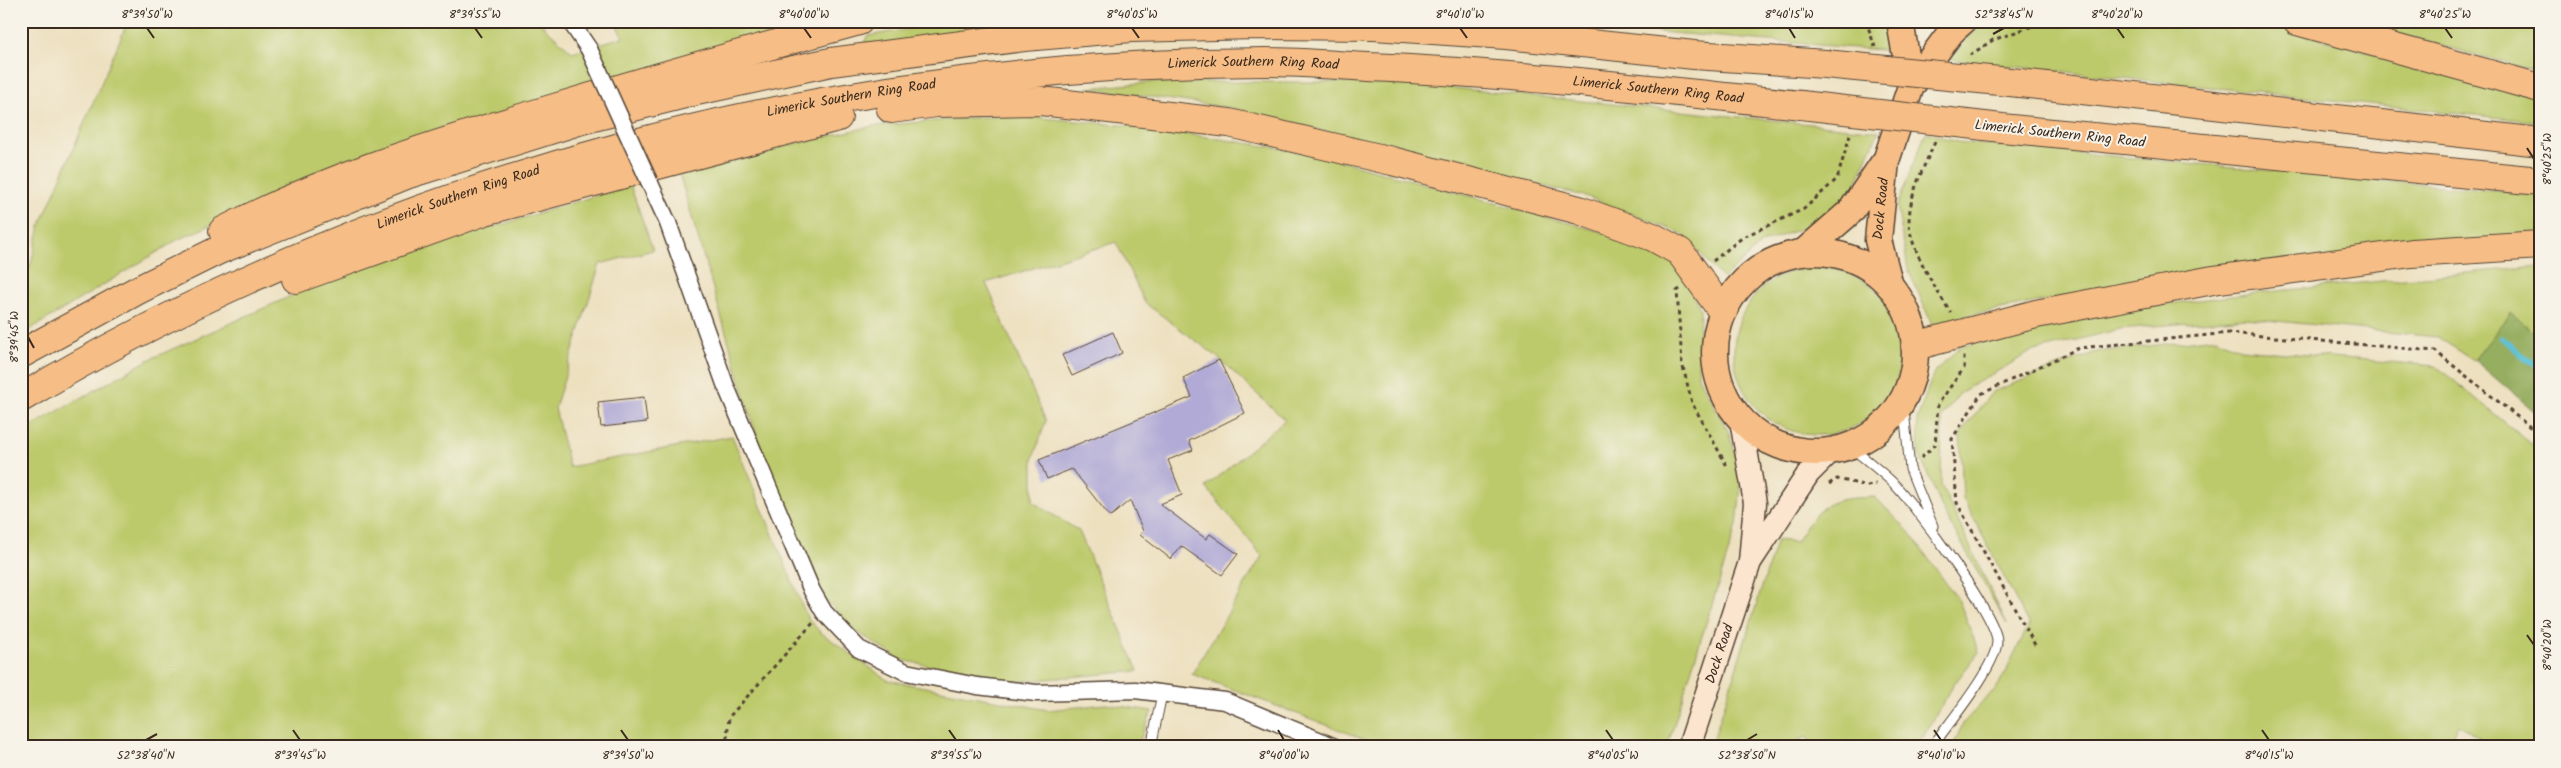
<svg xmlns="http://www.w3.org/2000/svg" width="2561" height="768" font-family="Kalam,sans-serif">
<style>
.green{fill:#bdca6c;stroke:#7c7a45}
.forest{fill:#96ae60;stroke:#686c3f}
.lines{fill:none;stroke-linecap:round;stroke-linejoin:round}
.stream{stroke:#5bc2d8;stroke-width:5.5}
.building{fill:#b1aad6}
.service-casing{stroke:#564536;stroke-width:11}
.minor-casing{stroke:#564536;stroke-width:19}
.secondary-casing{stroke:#564536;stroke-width:25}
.primary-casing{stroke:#564536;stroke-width:29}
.trunk-casing{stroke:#564536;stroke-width:30}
.path{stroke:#564536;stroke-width:3;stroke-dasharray:4 4;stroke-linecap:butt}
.service{stroke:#fff;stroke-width:9}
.minor{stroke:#fff;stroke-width:16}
.secondary{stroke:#fbe5cf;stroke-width:22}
.primary{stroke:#f6be86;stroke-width:26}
.trunk{stroke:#f6be86;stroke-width:28}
.minor-bridge-casing{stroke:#564536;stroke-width:19;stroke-linecap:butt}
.trunk-bridge-casing{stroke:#564536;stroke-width:30;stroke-linecap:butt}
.minor-bridge{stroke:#fff;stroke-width:16}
.trunk-bridge{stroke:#f6be86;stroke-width:28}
.ticks{fill:none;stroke:#3b2a1e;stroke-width:2}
.labels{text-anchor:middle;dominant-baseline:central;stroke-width:4;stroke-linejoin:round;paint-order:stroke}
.street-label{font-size:14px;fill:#3b2a1e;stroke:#f7f3e8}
.neatline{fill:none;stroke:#3b2a1e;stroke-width:2}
.ticks-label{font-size:12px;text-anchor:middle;fill:#3b2a1e}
</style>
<rect width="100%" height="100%" fill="#f7f3e8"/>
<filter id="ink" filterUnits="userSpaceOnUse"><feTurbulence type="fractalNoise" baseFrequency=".02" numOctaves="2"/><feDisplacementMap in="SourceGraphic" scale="10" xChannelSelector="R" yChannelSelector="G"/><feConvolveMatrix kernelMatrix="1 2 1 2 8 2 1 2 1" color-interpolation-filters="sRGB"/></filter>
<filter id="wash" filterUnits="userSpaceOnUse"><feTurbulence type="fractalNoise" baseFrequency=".0096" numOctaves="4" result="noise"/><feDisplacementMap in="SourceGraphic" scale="20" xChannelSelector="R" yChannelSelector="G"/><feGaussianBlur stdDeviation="1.12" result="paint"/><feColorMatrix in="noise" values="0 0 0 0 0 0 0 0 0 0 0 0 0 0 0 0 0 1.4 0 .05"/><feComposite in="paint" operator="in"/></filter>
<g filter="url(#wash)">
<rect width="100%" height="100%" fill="#ede0bf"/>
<!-- green -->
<path class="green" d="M128,21h410l34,31 51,-15 -9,-16h206l-483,149 -160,70 -156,95v-63l9,-5 10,-41z
M957,21h83l-178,29 5,-14z
M1524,21h365l4,30 -38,-3z
M1993,21h262l285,77v24l-578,-61 -13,-3 31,-32z
M2349,21h191v51z
M1154,82h239l486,49 -25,57 -29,32 -63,23 -39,36 -40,-45 -95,-37 -357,-89 -144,-20z
M1008,115l135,12 173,27 315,86 45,22 24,46 -2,68 30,55 14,45 -5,49 -70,222h-282l-193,-73 70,-118 -56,-69 79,-67 -70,-65 -70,-52 -29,-61 -130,41 60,138 -13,37v44l46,29 59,140 -125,11 -112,-22 -45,-29 -34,-35 -64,-155 -80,-271 195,-44z
M1926,132l31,10 583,53v43l-436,51 -139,27 -31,13 -26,-60 -11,-63z
M630,185l23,65 -53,14 -45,144 14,59 163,-31 75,181 13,15 67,48 161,30 58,-6 46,7 -15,36h-1116v-315l127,-72 190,-85z
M2540,266v71l-29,-23 -37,46 -37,-23 -191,-19 -126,11 -89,23 -70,40 -19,24 -1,69 66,140 -64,-115 -24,-56 -2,-35 17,-47 26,-25 173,-39 123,-15z
M1734 351a84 84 0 1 1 168 0a84 84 0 1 1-168 0Z
M2216,338l24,11 196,17 104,85v296h-48l-34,-23 -11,23h-495l12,-25 34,-36 31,-61 -66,-127 -3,-64 32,-42 104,-40z
M1875,497l34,35 50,69 20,51 -24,31 -38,64h-105l-5,-10 -24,10h-72l66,-207 19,2c26,-40 30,-43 79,-45z"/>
<!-- forest -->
<path class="forest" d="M2511,313l29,24v79l-66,-56z"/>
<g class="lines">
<!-- stream -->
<path class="stream" d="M2502,338l38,32"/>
</g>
<g id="blocks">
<!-- building -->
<path class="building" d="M1113,332l9,21 -50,23 -10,-21z
M1219,360l26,53 -56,28 4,9 -25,10 14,35 -22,9 46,35 4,-5 28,20 -16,21 -41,-29 -10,13 -31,-24 3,-4 -13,-31 -20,17 -38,-48 -25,10 -8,-19 153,-63 -9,-19z
M644,397l3,25 -46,5 -3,-25z"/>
</g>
</g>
<g filter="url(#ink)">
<use href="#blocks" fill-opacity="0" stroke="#564536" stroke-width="1"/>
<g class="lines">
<defs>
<path id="service" d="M1903,400l7,69 23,57
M1849,446c14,11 28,22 41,34 21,19 107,136 107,161 0,25 -49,83 -65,106
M1151,747l11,-53"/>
<path id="minor" d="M570,21l19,28
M668,223l57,161 87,207 12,21 35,37 47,23 71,14 59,7 99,-3 90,11 110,46"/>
<g id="secondary">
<path d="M1752,559l56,-85 23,-23"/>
<path id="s1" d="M1689,747l61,-185 5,-59 -14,-83"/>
</g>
<g id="primary">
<path d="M1900,21l11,65"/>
<path d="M1804,252l47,-41 32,-47"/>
<circle cx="1815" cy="352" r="100"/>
<path id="s2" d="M1890,286l-12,-46 8,-79 25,-75 40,-54 12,-11"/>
</g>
<g id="trunk">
<path d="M2297,21l243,67"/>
<path d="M2020,83l520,59"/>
<path d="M891,109l46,-6 104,-2 188,22 163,38 187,49 74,27 27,15 43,60"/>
<path d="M2002,128l538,53"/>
<path d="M223,231c97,-51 203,-84 308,-116 109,-33 218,-64 328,-94"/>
<path d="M296,279l189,-68 353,-94"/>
<path d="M1915,346l121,-32 177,-34 199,-27 128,-8"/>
<path d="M21,354l117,-64 81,-40 187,-75 176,-55 119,-30 130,-28 193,-25 107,-9 126,-3 117,1 132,9 188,20 131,9"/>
<path id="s3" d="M21,398c374,-223 811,-335 1245,-336 34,0 68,3 102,5 145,6 289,23 433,38"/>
</g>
</defs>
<!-- service casing -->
<use href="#service" class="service-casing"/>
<!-- minor casing -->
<use href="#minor" class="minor-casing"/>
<!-- secondary casing -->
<use href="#secondary" class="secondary-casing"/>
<!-- primary casing -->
<use href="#primary" class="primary-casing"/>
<!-- trunk casing -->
<use href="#trunk" class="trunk-casing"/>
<!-- path -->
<path class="path" d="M1866,21l9,26
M1970,55l23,-15 54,-19
M1935,142c-11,25 -26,52 -26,81 1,26 28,68 42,90
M1713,261l30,-24 61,-28 33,-30 14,-47
M1680,289l-3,2 5,72 10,40 35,63
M1921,458l14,-13 3,-41 26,-36v-12
M1829,484l8,-5 31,7 8,-2
M2035,645l-78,-142 -5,-64 29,-45 98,-46 150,-15 206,18 105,84
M726,747l3,-30 84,-94"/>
<!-- service -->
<use href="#service" class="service"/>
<!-- minor -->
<use href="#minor" class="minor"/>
<!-- secondary -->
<use href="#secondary" class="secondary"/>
<!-- primary -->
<use href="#primary" class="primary"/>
<!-- trunk -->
<use href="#trunk" class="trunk"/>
<defs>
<path id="minor-bridge" d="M589,49l79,174"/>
<path id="trunk-bridge" d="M1825,64l195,19
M1801,105l201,23"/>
</defs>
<!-- minor-bridge casing -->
<use href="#minor-bridge" class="minor-bridge-casing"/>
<!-- trunk-bridge casing -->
<use href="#trunk-bridge" class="trunk-bridge-casing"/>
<!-- minor-bridge -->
<use href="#minor-bridge" class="minor-bridge"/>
<!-- trunk-bridge -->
<use href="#trunk-bridge" class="trunk-bridge"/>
</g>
</g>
<!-- ticks -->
<path class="ticks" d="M147,28l7,10M475,28l7,10M804,28l7,10M1132,28l7,10M1460,28l7,10M1789,28l6,10M2117,28l7,10M2445,28l7,10M1993,34l11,-6M2527,148l7,11M28,337l6,11M2527,635l7,10M293,730l7,10M621,730l7,10M949,730l7,10M1278,730l6,10M1606,730l7,10M1934,730l7,10M2262,730l7,10M146,740l11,-6M1747,740l10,-6"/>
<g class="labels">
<!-- street labels -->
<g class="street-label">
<text stroke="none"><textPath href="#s3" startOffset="1292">Limerick Southern Ring Road</textPath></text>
<text stroke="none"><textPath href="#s3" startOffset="1698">Limerick Southern Ring Road</textPath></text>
<text stroke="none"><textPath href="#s3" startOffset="888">Limerick Southern Ring Road</textPath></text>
<text transform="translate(2060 134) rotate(6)">Limerick Southern Ring Road</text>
<text stroke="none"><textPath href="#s3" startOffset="482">Limerick Southern Ring Road</textPath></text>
<text stroke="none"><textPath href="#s2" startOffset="79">Dock Road</textPath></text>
<text stroke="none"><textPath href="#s1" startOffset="98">Dock Road</textPath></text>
</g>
</g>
<!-- margin -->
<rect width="2561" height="768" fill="none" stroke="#f7f3e8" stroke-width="55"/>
<rect x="28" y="28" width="2506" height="712" class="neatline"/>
<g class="ticks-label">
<text x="147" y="18">8°39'50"W</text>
<text x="475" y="18">8°39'55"W</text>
<text x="804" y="18">8°40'00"W</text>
<text x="1132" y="18">8°40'05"W</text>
<text x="1460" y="18">8°40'10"W</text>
<text x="1789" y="18">8°40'15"W</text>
<text x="2004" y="18">52°38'45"N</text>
<text x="2117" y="18">8°40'20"W</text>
<text x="2445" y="18">8°40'25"W</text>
<text transform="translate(2547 159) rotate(-90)" y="4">8°40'25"W</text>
<text transform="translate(14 337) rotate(-90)" y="4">8°39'45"W</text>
<text transform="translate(2547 645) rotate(-90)" y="4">8°40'20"W</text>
<text x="146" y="759">52°38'40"N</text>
<text x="300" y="759">8°39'45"W</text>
<text x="628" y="759">8°39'50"W</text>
<text x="956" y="759">8°39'55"W</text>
<text x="1284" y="759">8°40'00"W</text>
<text x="1613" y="759">8°40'05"W</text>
<text x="1747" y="759">52°38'50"N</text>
<text x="1941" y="759">8°40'10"W</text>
<text x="2269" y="759">8°40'15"W</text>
</g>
</svg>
